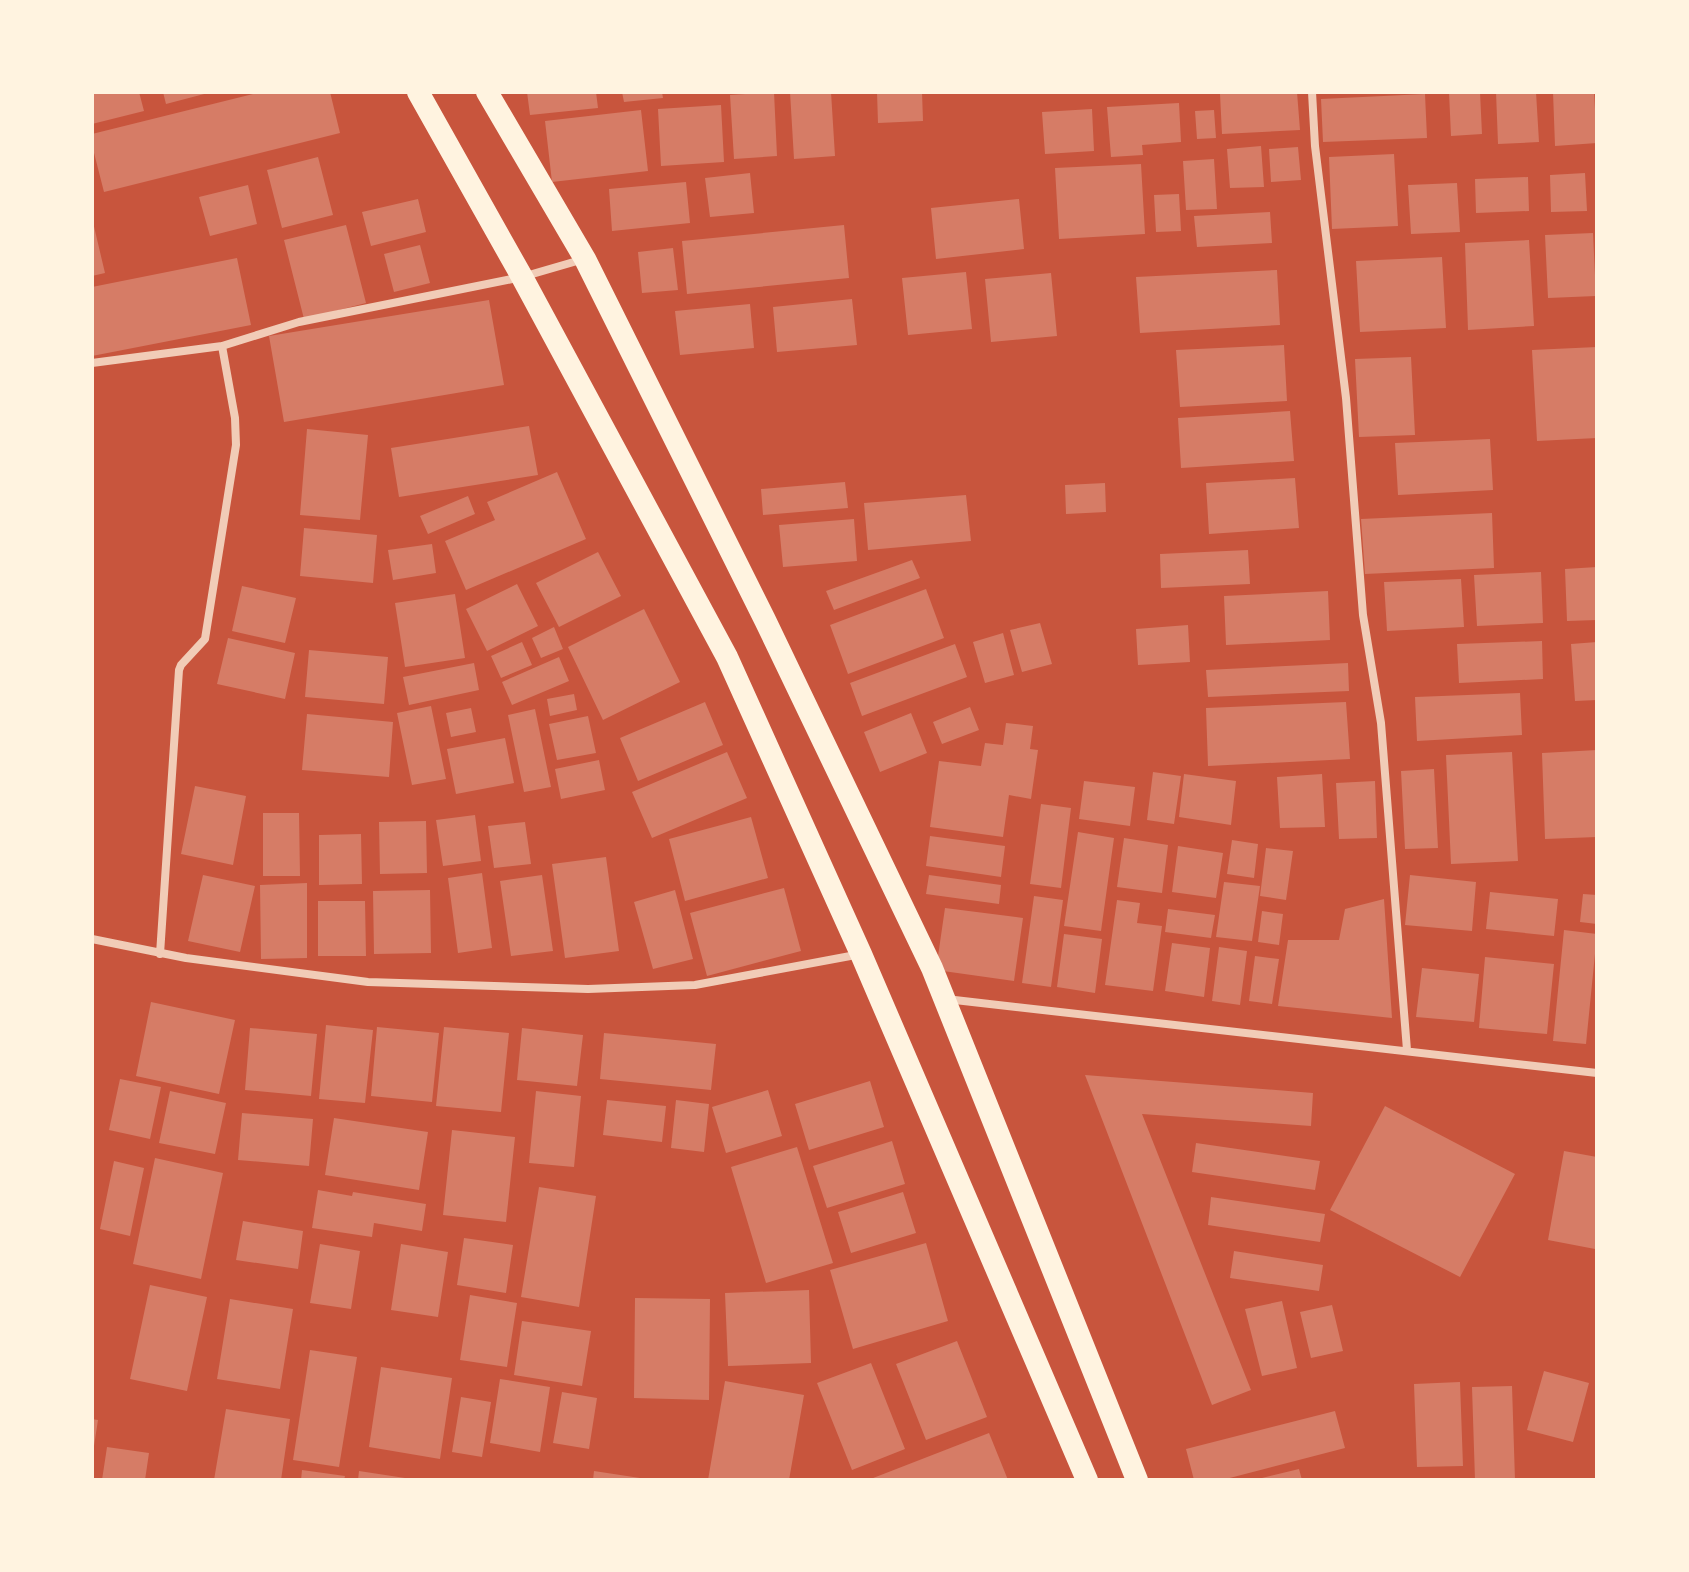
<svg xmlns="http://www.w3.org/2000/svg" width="1689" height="1572" font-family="Arial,sans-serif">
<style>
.building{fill:#d67c66}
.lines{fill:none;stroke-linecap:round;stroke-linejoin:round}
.minor{stroke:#f1ccb7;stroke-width:8}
.trunk{stroke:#fff3e0;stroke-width:22}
</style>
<rect width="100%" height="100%" fill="#c8553d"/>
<!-- building -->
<path class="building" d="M92,92h47l5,19 -52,13z
M163,92h45v1l-42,11z
M261,92h69l10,41 -236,59 -12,-47v-11z
M527,92h69l2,16 -68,7z
M622,92h40l1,6 -39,4z
M774,92l3,64 -43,3 -4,-64z
M790,92h41l4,64 -41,3z
M877,92h45l1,29 -45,2z
M1248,92h49l3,38 -78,4 -2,-40z
M1449,92h31l2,42 -31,2z
M1496,92h40l3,50 -41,2z
M1553,92h41l3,51 -42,3z
M1425,94l2,44 -104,4 -2,-43z
M1179,103l2,39 -39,3 1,10 -32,2 -4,-50z
M721,105l3,57 -63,4 -3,-57z
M1092,109l2,42 -49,3 -3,-42z
M641,110l7,61 -96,11 -7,-61z
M1214,110l2,28 -19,1 -2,-28z
M1261,146l3,41 -34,1 -3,-39z
M1298,147l3,33 -30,2 -2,-33z
M1394,154l4,72 -66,3 -3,-72z
M318,157l15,58 -51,13 -15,-58z
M1214,159l3,50 -31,1 -3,-49z
M1141,164l4,70 -86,5 -4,-71z
M750,173l4,40 -44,4 -5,-39z
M1585,173l2,38 -36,1 -1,-37z
M1528,177l1,34 -53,2 -1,-34z
M686,182l4,41 -78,8 -3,-42z
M1457,183l3,49 -49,2 -3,-49z
M248,185l9,39 -47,12 -11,-39z
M1179,194l2,37 -25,1 -2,-37z
M418,199l8,33 -55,14 -9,-34z
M1019,199l5,50 -88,10 -5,-51z
M1270,212l2,31 -75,4 -3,-31z
M92,218l13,55 -13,3z
M346,225l20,78 -62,16 -20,-79z
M844,225l5,53 -162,16 -5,-53z
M1593,233l3,63 -48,2 -3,-63z
M1529,240l5,86 -66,4 -3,-87z
M420,245l10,38 -36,9 -10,-38z
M673,248l5,42 -36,3 -4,-41z
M1442,257l4,71 -86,4 -4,-71z
M237,258l14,67 -159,31v-69z
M1277,270l3,55 -140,8 -4,-56z
M966,272l6,57 -64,6 -6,-57z
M1051,273l6,63 -66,6 -6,-63z
M852,299l5,46 -80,7 -4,-45z
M489,300l15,85 -220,37 -15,-86z
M750,304l4,44 -74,7 -5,-44z
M1284,345l3,56 -107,6 -4,-57z
M1597,347v91l-60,3 -5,-91z
M1411,357l4,78 -56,2 -4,-78z
M1290,411l4,50 -113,7 -3,-50z
M529,426l9,49 -139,22 -8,-49z
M307,429l61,6 -8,85 -60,-5z
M1490,439l3,51 -95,5 -3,-52z
M557,472l29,67 -120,51 -21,-49 50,-21 -8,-18z
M1295,478l4,50 -90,6 -3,-51z
M845,482l3,26 -85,7 -2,-26z
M1105,483l1,29 -40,2 -1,-29z
M966,495l5,46 -103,9 -4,-47z
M468,496l7,18 -47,20 -8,-18z
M1492,513l2,55 -129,6 -4,-55z
M854,519l3,42 -74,6 -4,-42z
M304,528l73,7 -4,48 -73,-7z
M432,544l4,29 -43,7 -5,-30z
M1248,550l2,34 -89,4 -1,-34z
M598,552l23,44 -62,31 -23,-44z
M912,560l8,18 -86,32 -8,-19z
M1597,567v53l-30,1 -2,-52z
M1541,572l2,51 -66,3 -3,-51z
M1461,579l3,48 -77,4 -3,-49z
M517,584l21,42 -51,25 -21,-42z
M242,586l54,12 -11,45 -53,-12z
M926,589l18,49 -96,36 -18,-49z
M1328,591l2,49 -104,5 -2,-49z
M455,594l10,64 -60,9 -10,-64z
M644,609l36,73 -77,38 -35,-73z
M1040,623l12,41 -30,8 -12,-42z
M1188,625l2,37 -52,3 -2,-36z
M554,627l9,22 -22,9 -9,-20z
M1003,633l11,42 -29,8 -12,-41z
M228,638l67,15 -10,46 -68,-15z
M1542,641l1,38 -84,4 -2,-39z
M522,642l10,23 -31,13 -10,-22z
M1597,642v58l-22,1 -4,-57z
M955,644l12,33 -105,39 -12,-33z
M309,650l79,7 -4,47 -79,-7z
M559,657l10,24 -57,24 -10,-23z
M474,663l5,27 -70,15 -6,-28z
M1348,663l1,28 -141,6 -2,-27z
M1520,693l2,42 -105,6 -2,-44z
M574,694l3,16 -27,6 -3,-17z
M705,702l18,43 -85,36 -18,-43z
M1346,702l4,57 -142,7 -2,-58z
M431,706l15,73 -34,6 -15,-72z
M970,707l9,23 -37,14 -9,-22z
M471,708l5,24 -25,5 -5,-24z
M535,709l16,78 -27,5 -16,-77z
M911,713l16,40 -47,19 -16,-40z
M307,714l86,8 -4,55 -87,-7z
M588,716l8,37 -39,7 -8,-36z
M1006,723l27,3 -3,23 8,1 -7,49 -22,-4 -6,42 -73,-10 9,-66 42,5 4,-23 18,2z
M505,738l9,45 -58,11 -9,-45z
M1597,750v87l-52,2 -3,-86z
M727,752l20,46 -95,40 -20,-46z
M1512,752l6,109 -67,3 -5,-109z
M599,760l6,30 -44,9 -6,-30z
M1434,769l4,79 -33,1 -4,-78z
M1153,772l28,4 -7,48 -27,-4z
M1184,774l52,7 -5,44 -52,-8z
M1322,774l3,53 -45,1 -3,-51z
M1084,781l51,6 -5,39 -51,-7z
M1375,781l2,57 -38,1 -3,-56z
M195,786l51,10 -13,69 -52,-11z
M1041,804l30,4 -10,80 -31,-4z
M263,813h36l1,63h-37z
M475,815l6,46 -38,5 -7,-46z
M751,817l17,61 -83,23 -16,-62z
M426,821l1,52 -47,1 -1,-52z
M525,822l6,42 -37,4 -6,-42z
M1078,832l36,6 -13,93 -37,-5z
M361,834l1,50 -43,1v-50z
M930,836l75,10 -4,31 -75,-11z
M1124,838l44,7 -6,48 -45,-6z
M1232,840l26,4 -4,34 -27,-4z
M1178,846l45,7 -7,45 -44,-6z
M1266,848l27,3 -7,49 -26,-4z
M606,857l13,94 -54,7 -13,-94z
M482,873l10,75 -34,5 -10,-75z
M203,875l52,11 -15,66 -52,-11z
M542,875l11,76 -42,5 -11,-75z
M929,875l72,10 -2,19 -73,-10z
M1410,875l66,7 -4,49 -67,-6z
M1224,882l36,4 -8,55 -36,-4z
M307,883v75l-46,1 -1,-74z
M784,888l17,63 -94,25 -17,-63z
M430,890l1,63 -57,1 -1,-63z
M675,890l18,69 -40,10 -19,-67z
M1490,892l68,7 -4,37 -68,-7z
M1583,894l14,1v29l-17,-2z
M1034,896l29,4 -12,87 -29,-4z
M1384,899l8,119 -114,-12 10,-66h51l6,-31z
M1117,900l23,3 -3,20 25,3 -9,65 -48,-6z
M318,901h47l1,55h-48z
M945,908l78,10 -9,63 -78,-11z
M1168,909l47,6 -4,23 -46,-6z
M1262,911l21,3 -4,31 -21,-3z
M1564,930l33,4 -11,110 -33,-3z
M1064,934l38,5 -7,54 -38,-6z
M1172,943l38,5 -6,49 -39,-6z
M1219,947l28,4 -7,54 -28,-4z
M1255,956l24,3 -7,45 -23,-3z
M1485,957l69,7 -7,70 -68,-6z
M1422,968l57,6 -5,48 -58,-5z
M151,1002l84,18 -16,74 -83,-18z
M326,1025l47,5 -8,73 -46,-4z
M377,1027l62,6 -7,69 -61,-6z
M444,1027l65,6 -8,79 -65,-6z
M250,1028l67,6 -6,62 -66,-6z
M522,1028l61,7 -6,51 -60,-6z
M604,1033l112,11 -5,46 -111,-11z
M1085,1075l228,18 -2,33 -169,-12 109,276 -39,15z
M120,1079l41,8 -11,52 -41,-9z
M870,1081l14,46 -75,23 -14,-46z
M768,1090l14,46 -56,17 -14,-46z
M170,1091l56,12 -11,51 -56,-11z
M536,1091l45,5 -7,71 -45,-4z
M607,1100l59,6 -4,36 -59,-7z
M676,1100l33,4 -5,48 -33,-4z
M1385,1106l130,68 -55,103 -130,-67z
M242,1113l71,6 -4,47 -71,-6z
M334,1118l94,14 -9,58 -94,-15z
M452,1130l63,7 -9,85 -63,-7z
M892,1141l13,43 -78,24 -14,-42z
M1196,1143l124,18 -5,29 -123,-18z
M797,1147l36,116 -67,20 -35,-116z
M1564,1151l33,6 -2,92 -47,-9z
M155,1158l68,15 -22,106 -68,-15z
M114,1161l30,7 -14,68 -30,-7z
M539,1187l57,9 -17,111 -58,-10z
M318,1190l34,6 1,-4 73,12 -4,27 -48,-8 -2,14 -60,-9z
M903,1192l13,41 -65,20 -13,-41z
M1211,1197l114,17 -5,28 -112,-17z
M243,1221l60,10 -5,38 -62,-9z
M464,1238l49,7 -7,48 -49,-8z
M926,1243l22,78 -95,28 -23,-79z
M320,1244l40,7 -9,58 -41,-6z
M401,1244l47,8 -10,65 -47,-7z
M1234,1251l89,14 -4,26 -89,-13z
M150,1285l57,12 -20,94 -57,-12z
M809,1290l2,73 -83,3 -3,-73z
M470,1295l47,8 -10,64 -47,-7z
M635,1298l75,1 -1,101 -75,-2z
M230,1299l63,10 -13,80 -63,-10z
M1282,1301l15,67 -35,8 -17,-67z
M1332,1305l11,46 -32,7 -11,-46z
M522,1321l69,10 -9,55 -68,-11z
M957,1341l30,76 -61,23 -30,-76z
M310,1350l47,7 -18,110 -46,-7z
M871,1363l34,86 -53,21 -35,-87z
M381,1367l71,11 -12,81 -71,-12z
M1544,1371l45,12 -16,59 -46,-12z
M500,1379l50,8 -10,65 -50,-9z
M725,1381l79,14 -15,85h-81z
M1460,1382l3,84 -46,1 -3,-83z
M1512,1386l3,94h-40l-3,-93z
M562,1392l35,6 -8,51 -36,-6z
M461,1397l30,5 -9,55 -30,-5z
M226,1409l64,10 -9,61h-67z
M1335,1411l10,37 -123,32h-28l-8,-31z
M92,1419l6,1 -4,26h-2z
M989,1433l19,47h-140z
M107,1447l42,6 -4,27h-43z
M1299,1469l3,11h-44v-1z
M302,1470l43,6 -1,4h-43z
M359,1471l46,7v2h-47z
M594,1471l46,7v2h-47z"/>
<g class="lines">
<!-- minor -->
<path class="minor" d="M1312,92l3,54 31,252 17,217 18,108 26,327
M92,363l130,-17 77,-24 223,-45 62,-18
M92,939l94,19 182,24 220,7 107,-4 166,-31
M160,954l19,-284 2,-5 24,-26 31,-194 -1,-27 -13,-72
M946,999l651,74"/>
<!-- trunk -->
<path class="trunk" d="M418,92l104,185 205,380 134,297 226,526
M487,92l98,167 180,361 167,348 205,512"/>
</g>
<!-- border -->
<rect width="1689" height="1572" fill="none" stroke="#fff3e0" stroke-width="188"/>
</svg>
